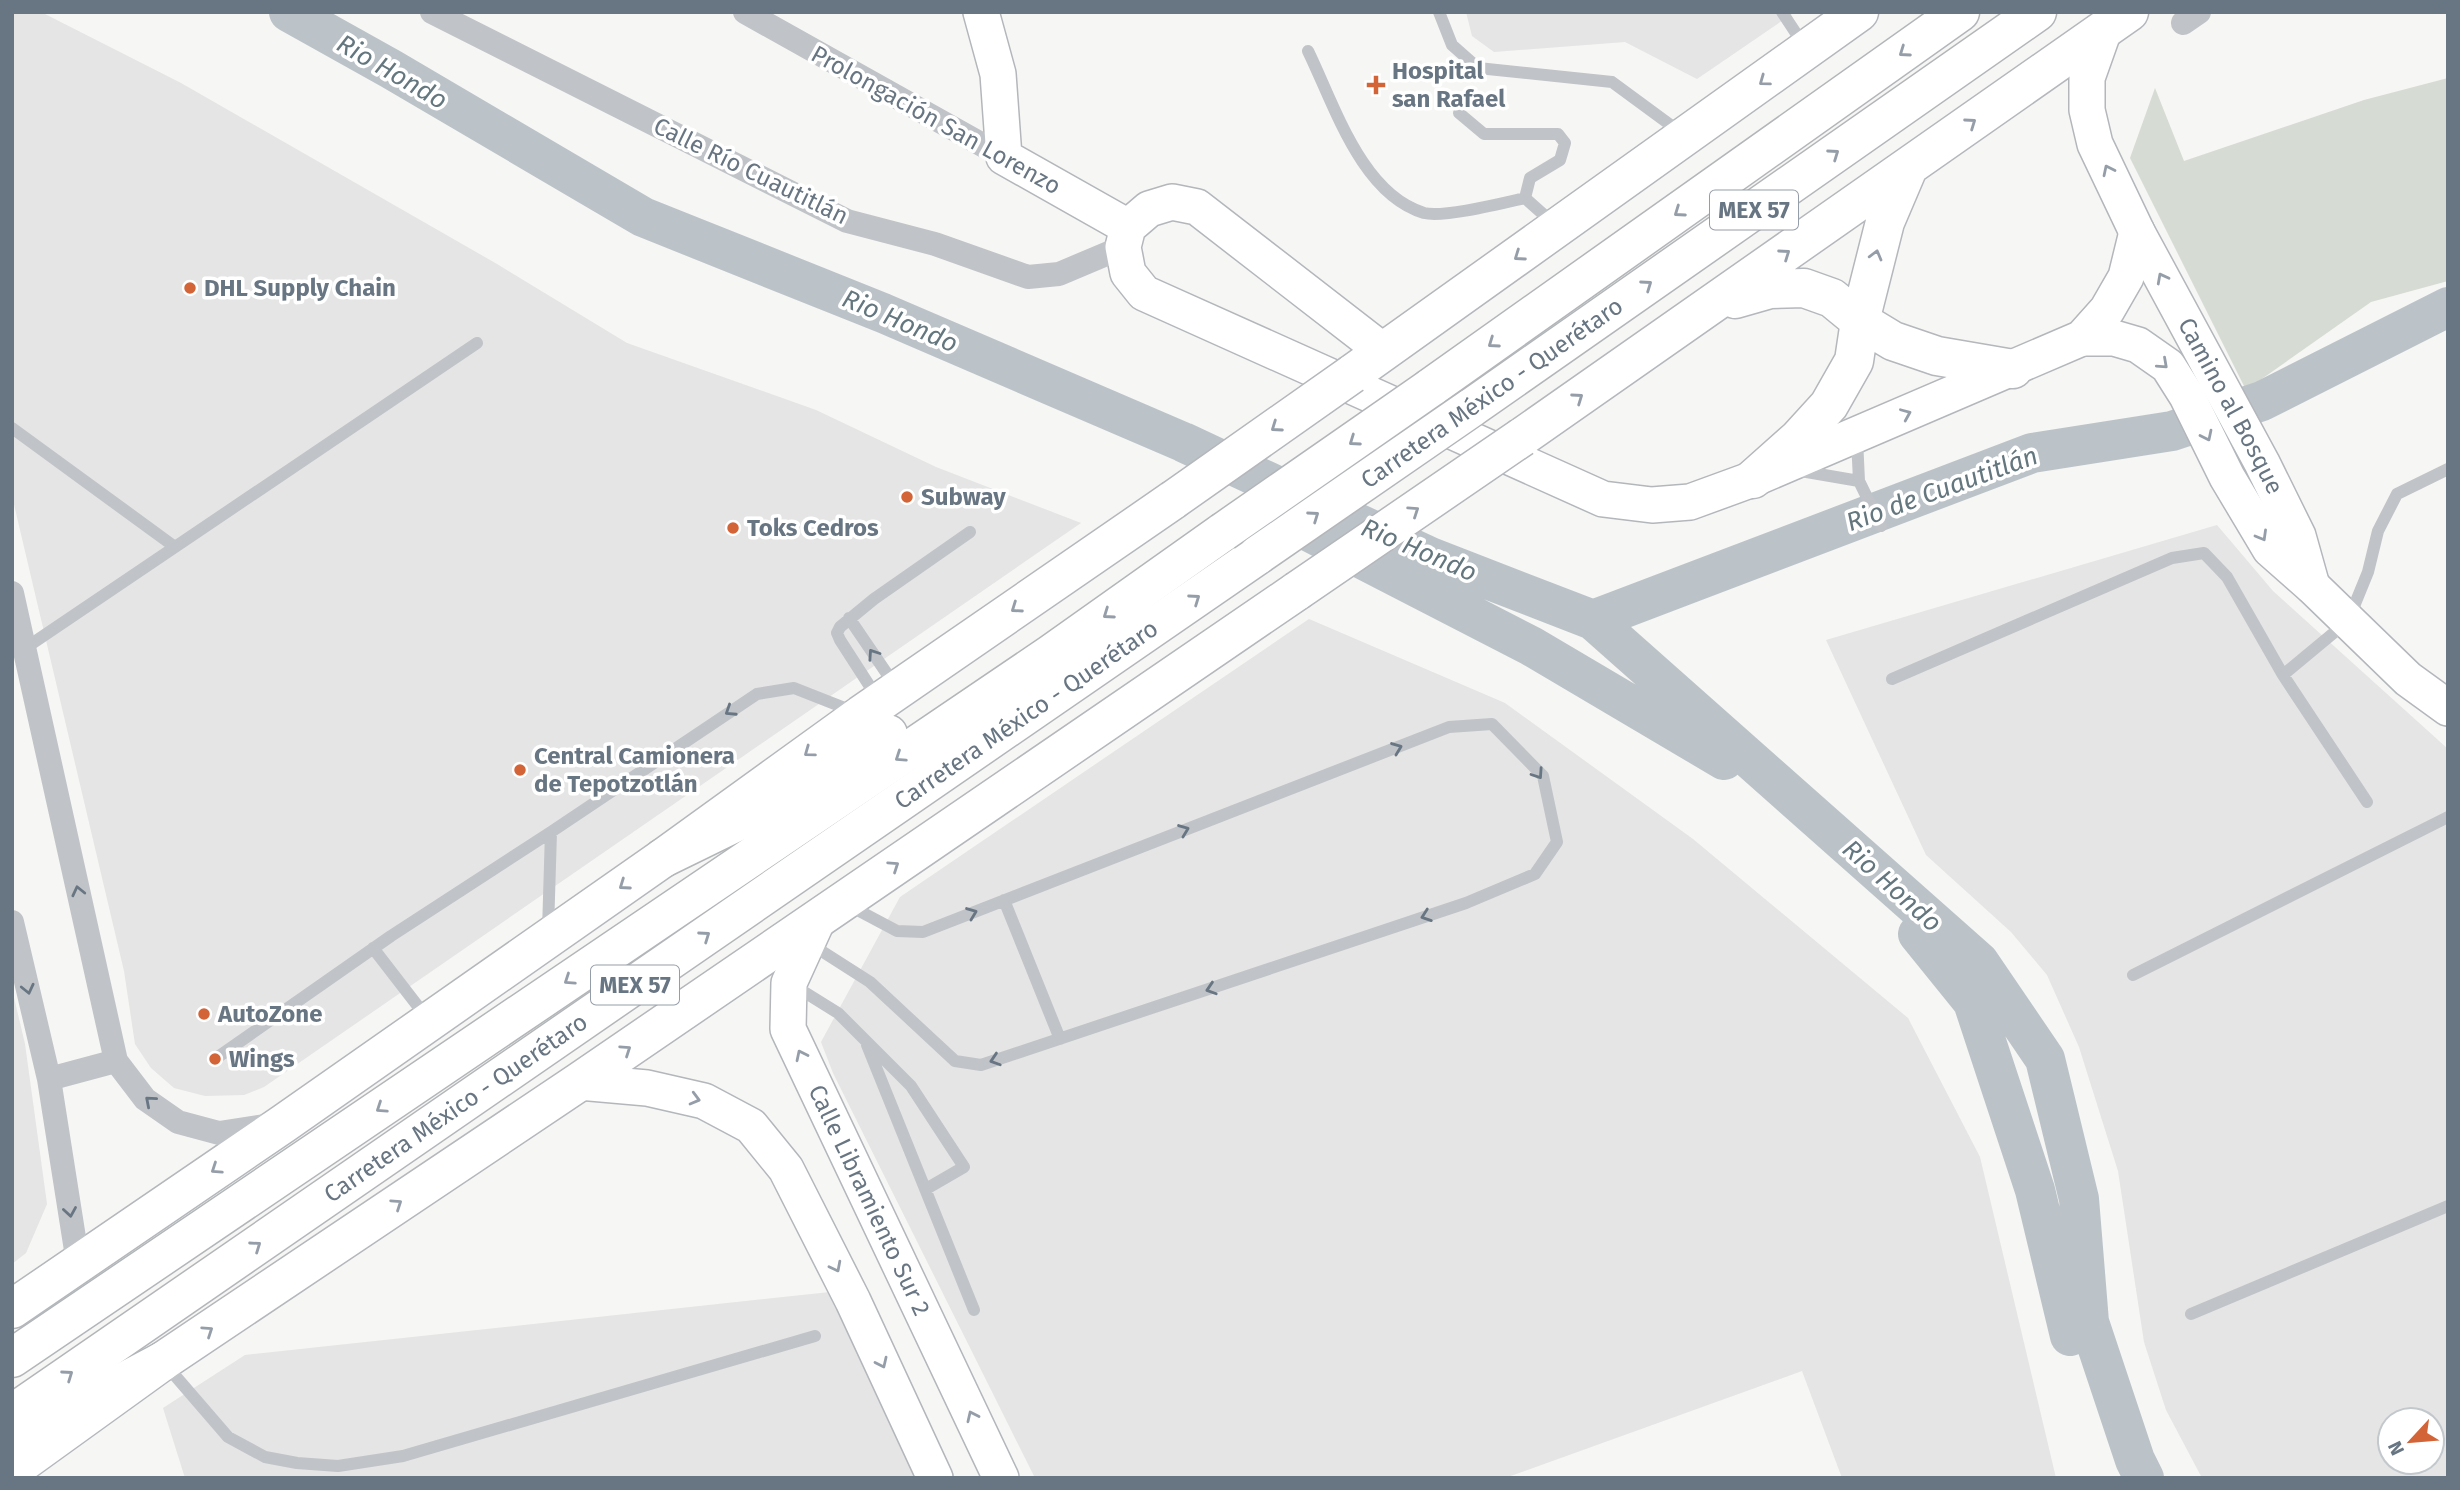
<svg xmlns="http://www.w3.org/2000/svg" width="2460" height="1490" font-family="'Fira Sans',sans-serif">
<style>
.built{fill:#e4e5e4;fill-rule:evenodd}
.green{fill:#d6dbd3}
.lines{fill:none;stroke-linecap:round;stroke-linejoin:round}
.river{stroke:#bbc3c9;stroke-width:40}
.secondary-casing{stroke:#b3b7bb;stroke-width:38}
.primary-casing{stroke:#b4b7bb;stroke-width:41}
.highway-casing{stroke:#b3b6b9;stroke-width:41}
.lane{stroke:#c0c3c7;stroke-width:12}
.street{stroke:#c0c3c7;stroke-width:24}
.secondary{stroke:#fff;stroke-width:35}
.primary{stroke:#fff;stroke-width:38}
.highway{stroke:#fff;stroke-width:38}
.primary-bridge-casing{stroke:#b4b7bb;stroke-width:41;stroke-linecap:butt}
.highway-bridge-casing{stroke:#b3b6b9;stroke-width:41;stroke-linecap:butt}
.primary-bridge{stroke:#fff;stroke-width:38}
.highway-bridge{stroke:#fff;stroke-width:38}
.oneway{stroke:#959ea8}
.oneway2{stroke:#687582}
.poi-dot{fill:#d36437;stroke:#fff;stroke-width:2.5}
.labels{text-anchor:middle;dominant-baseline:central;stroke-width:7;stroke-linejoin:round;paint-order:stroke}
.shield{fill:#fff;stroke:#959ea8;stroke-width:2}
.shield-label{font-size:23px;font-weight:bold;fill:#687582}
.poi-label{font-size:24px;font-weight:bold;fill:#687582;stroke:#fff;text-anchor:start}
.street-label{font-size:24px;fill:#687582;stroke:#fff}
.water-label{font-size:26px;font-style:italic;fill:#64767e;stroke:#fff}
</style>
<rect width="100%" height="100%" fill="#f6f6f4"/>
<!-- built -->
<path class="built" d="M12,12h29l140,71 316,181 130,79 189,67 120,57 145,56 -817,564 -20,8 -39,1 -31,-8 -23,-20 -16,-24 -11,-73 -112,-475z
M1466,12h329l-98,67 -72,-37 -131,10 -22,-16z
M2217,525l56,66 175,158v729h-246l-36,-68 -22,-68 -26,-171 -39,-124 -32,-72 -36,-43 -85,-77 -100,-215zM2390,1420h42v42h-42z
M1309,619l196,84 188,136 215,179 72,139 76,321h-214l-40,-107 -297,107h-470l-202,-405 -12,-31 79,-145z
M12,989l13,55 22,160 -21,49 -14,11z
M830,1292l86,186h-731l-22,-70 82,-53z"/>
<!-- green -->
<path class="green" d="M2448,78v203l-77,21 -125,88 -116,-232 25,-70 29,73 180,-61z"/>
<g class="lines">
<!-- river -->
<path class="river" d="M289,12l102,57 252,148 240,96 300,129 247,115 163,63 386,342 66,97 34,140 10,123 46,138 9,18
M1269,511l262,135 193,114
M1593,620l439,-167 140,-22 90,-30 186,-94
M1918,934l55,68 62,188 35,146"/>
<defs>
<g id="secondary">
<path d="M981,12l17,62 6,83 124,70"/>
<path id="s1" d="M2104,30l-17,48v32l8,34 42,88 125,231 36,73 14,50"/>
<path d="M2082,338h32l24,7 30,21 19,30 40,81 43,72 42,37 96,93 40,29"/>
<path d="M1383,351l-186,-144 -25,-5 -23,7 -21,18 -5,20 5,26 16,20 459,206 49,6 38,-3 63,-23 329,-141 25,-28 19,-33 11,-45"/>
<path id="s2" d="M819,917l-30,66 -1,46 213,449"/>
<path d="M579,1082l68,6 57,13 47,25 35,43 67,132 82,177"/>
</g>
<path id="primary" d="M1735,299l35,-10 34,-1 28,10 28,23 33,20 44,15 76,13
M1352,374l507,-362
M1522,437l607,-425
M1753,479l45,-40 31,-34 25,-44 6,-40 25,-99 23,-54
M12,1309l271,-185 380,-266 198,-143 312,-215
M12,1470l151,-109 416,-279 718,-491"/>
<g id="highway">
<path d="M1430,388l530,-376"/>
<path d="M1471,408l566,-396"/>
<path d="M663,858l125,-61 100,-63"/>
<path d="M12,1358l1039,-704 172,-122"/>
<path id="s3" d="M12,1414l1246,-859"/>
<path d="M12,1441l151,-80"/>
</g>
</defs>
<!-- secondary casing -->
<use href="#secondary" class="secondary-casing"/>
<!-- primary casing -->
<use href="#primary" class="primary-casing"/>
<!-- highway casing -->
<use href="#highway" class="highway-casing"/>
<!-- lane -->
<path class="lane" d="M1439,12l13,33 26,23 134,14 68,50
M1782,12l23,35
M1308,51c26,53 53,143 116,162 20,5 79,-10 101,-15
M1459,113l25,21h74l7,9 -5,17 -30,18 -5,20 28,25
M12,428l163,119
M1857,439l2,42
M1795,470l64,11 22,45
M849,618l47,69
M24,649l453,-306
M2283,675l84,127
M1892,679l280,-121 32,-5 23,24 56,98 65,-54 20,-49 10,-41 19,-37 51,-25
M878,699l-38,-59 -3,-7 3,-6 34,-28 96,-67
M1004,900l56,139
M548,930l3,-98
M809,943l61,39 85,79 26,4 485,-162 69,-29 22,-32 -14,-66 -51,-52 -43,3 -526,205 -26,-1 -49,-26
M373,948l54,70
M2133,975l315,-158
M793,985l45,28 73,73 53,81 -38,22
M867,1045l107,265
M215,1059l176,-123 160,-104 206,-138 37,-6 61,24
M2191,1314l257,-108
M165,1364l63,73 37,20 32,6 41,3 65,-10 412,-120"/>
<!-- street -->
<path class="street" d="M432,12l415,209 88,23 93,33 31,-3 64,-27
M745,12l259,145
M2183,23l16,-11
M12,593l104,468 29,38 33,23 41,11 53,-8
M12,922l37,157 29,184
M49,1079l67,-18"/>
<!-- secondary -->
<use href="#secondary" class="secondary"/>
<!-- primary -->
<use href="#primary" class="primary"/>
<!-- highway -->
<use href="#highway" class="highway"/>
<defs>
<path id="primary-bridge" d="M1173,500l179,-126
M1297,591l225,-154"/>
<path id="highway-bridge" d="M1223,532l207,-144
M1258,555l213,-147"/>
</defs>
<!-- primary-bridge casing -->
<use href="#primary-bridge" class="primary-bridge-casing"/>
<!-- highway-bridge casing -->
<use href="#highway-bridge" class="highway-bridge-casing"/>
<!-- primary-bridge -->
<use href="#primary-bridge" class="primary-bridge"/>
<!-- highway-bridge -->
<use href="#highway-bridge" class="highway-bridge"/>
</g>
<!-- one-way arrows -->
<defs><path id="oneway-chevron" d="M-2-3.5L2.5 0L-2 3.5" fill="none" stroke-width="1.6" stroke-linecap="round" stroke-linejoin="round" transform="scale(1.75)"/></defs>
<g class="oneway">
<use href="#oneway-chevron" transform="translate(1904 52) rotate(145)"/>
<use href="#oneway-chevron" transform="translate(1764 81) rotate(144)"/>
<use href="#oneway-chevron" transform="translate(1971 123) rotate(-35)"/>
<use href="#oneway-chevron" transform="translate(1834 154) rotate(-35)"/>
<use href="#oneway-chevron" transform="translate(2108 170) rotate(-116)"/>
<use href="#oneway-chevron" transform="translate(1679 212) rotate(145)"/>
<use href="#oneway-chevron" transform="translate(1785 254) rotate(-35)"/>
<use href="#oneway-chevron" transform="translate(1876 255) rotate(-75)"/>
<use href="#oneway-chevron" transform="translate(1519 256) rotate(145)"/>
<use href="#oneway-chevron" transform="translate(2162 278) rotate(-118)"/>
<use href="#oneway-chevron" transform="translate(1647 285) rotate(-35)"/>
<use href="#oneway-chevron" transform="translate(1493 343) rotate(145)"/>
<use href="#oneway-chevron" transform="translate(2163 364) rotate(42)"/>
<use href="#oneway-chevron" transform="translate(1578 398) rotate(-35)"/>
<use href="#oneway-chevron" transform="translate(1906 414) rotate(-23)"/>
<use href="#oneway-chevron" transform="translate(1276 427) rotate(145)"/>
<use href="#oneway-chevron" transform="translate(2207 436) rotate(64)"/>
<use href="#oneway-chevron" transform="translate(1354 441) rotate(145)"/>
<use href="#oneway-chevron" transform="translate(1414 511) rotate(-34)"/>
<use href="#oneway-chevron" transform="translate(1314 516) rotate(-35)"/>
<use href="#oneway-chevron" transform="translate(2262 536) rotate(60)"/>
<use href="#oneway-chevron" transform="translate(1195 599) rotate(-35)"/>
<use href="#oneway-chevron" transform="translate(1016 608) rotate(145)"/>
<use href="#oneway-chevron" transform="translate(1108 614) rotate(145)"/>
<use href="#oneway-chevron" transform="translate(809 752) rotate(144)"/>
<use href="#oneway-chevron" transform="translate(900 757) rotate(146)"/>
<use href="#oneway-chevron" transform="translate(894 866) rotate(-34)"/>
<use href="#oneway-chevron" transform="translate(624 885) rotate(145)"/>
<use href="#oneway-chevron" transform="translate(705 936) rotate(-35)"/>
<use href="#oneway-chevron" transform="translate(569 980) rotate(146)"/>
<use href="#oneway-chevron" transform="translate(626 1050) rotate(-34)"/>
<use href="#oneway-chevron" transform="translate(801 1055) rotate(-116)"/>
<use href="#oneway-chevron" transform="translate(695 1099) rotate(15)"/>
<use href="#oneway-chevron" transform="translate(381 1108) rotate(146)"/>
<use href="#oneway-chevron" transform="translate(216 1169) rotate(146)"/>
<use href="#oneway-chevron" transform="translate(397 1204) rotate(-34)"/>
<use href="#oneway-chevron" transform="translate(256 1246) rotate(-35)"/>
<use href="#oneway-chevron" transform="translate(836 1267) rotate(63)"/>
<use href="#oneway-chevron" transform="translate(208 1331) rotate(-34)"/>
<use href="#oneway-chevron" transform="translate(882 1363) rotate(65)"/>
<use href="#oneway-chevron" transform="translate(68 1375) rotate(-35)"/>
<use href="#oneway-chevron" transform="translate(972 1416) rotate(-115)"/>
</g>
<g class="oneway2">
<use href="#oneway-chevron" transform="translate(873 654) rotate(-124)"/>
<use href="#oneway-chevron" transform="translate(730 711) rotate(147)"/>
<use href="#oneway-chevron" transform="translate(1397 748) rotate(-21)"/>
<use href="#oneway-chevron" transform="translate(1538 774) rotate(56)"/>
<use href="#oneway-chevron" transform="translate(1184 830) rotate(-21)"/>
<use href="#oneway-chevron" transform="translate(78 891) rotate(-103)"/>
<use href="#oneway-chevron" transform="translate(972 913) rotate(-21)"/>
<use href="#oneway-chevron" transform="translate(1426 916) rotate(161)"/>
<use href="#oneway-chevron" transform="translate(28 989) rotate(77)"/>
<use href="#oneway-chevron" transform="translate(1211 989) rotate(162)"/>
<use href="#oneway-chevron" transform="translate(995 1060) rotate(162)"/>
<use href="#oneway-chevron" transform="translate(150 1101) rotate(-139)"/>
<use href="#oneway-chevron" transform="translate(70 1212) rotate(81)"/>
</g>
<!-- markers -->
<g class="poi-dot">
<path d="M1372.5 74.5h7v7h7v7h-7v7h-7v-7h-7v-7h7z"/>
<circle cx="190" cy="288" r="7"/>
<circle cx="907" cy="497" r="7"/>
<circle cx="733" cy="528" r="7"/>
<circle cx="520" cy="770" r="7"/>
<circle cx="204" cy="1014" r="7"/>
<circle cx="215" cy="1059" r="7"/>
</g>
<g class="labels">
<!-- shield labels -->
<g class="shield">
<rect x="1710" y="190.5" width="88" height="39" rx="5"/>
<rect x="591" y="965.5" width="88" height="39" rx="5"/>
</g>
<g class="shield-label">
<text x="1754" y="210">MEX 57</text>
<text x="635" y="985">MEX 57</text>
</g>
<!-- poi labels -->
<g class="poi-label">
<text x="1392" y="71">Hospital<tspan x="1392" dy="28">san Rafael</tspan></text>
<text x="204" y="288">DHL Supply Chain</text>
<text x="921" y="497">Subway</text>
<text x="747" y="528">Toks Cedros</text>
<text x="534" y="756">Central Camionera<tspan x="534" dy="28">de Tepotzotlán</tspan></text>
<text x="218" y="1014">AutoZone</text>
<text x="229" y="1059">Wings</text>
</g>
<!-- street labels -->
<g class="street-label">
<text transform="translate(936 120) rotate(29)">Prolongación San Lorenzo</text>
<text transform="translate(751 171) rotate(26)">Calle Río Cuautitlán</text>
<text transform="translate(1492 393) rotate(-35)">Carretera México - Querétaro</text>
<text stroke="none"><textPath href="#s1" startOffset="413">Camino al Bosque</textPath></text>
<text stroke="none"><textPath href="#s3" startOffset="1232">Carretera México - Querétaro</textPath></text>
<text stroke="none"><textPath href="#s3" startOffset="539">Carretera México - Querétaro</textPath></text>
<text stroke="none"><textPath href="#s2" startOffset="308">Calle Libramiento Sur 2</textPath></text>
</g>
<!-- water labels -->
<g class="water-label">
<text transform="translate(392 72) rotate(30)">Rio Hondo</text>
<text transform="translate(900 321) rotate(23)">Rio Hondo</text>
<text transform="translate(1942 489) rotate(-20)">Rio de Cuautitlán</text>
<text transform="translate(1419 550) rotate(23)">Rio Hondo</text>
<text transform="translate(1892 886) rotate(42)">Rio Hondo</text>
</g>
</g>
<!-- border -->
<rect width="2460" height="1490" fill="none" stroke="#687582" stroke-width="28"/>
<!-- north arrow -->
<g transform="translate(2411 1441) rotate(244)"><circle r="33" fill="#ffffff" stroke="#c3c8cd" stroke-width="2"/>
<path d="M0-5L12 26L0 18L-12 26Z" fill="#d36437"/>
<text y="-10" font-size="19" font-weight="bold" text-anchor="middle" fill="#687582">N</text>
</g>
</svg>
